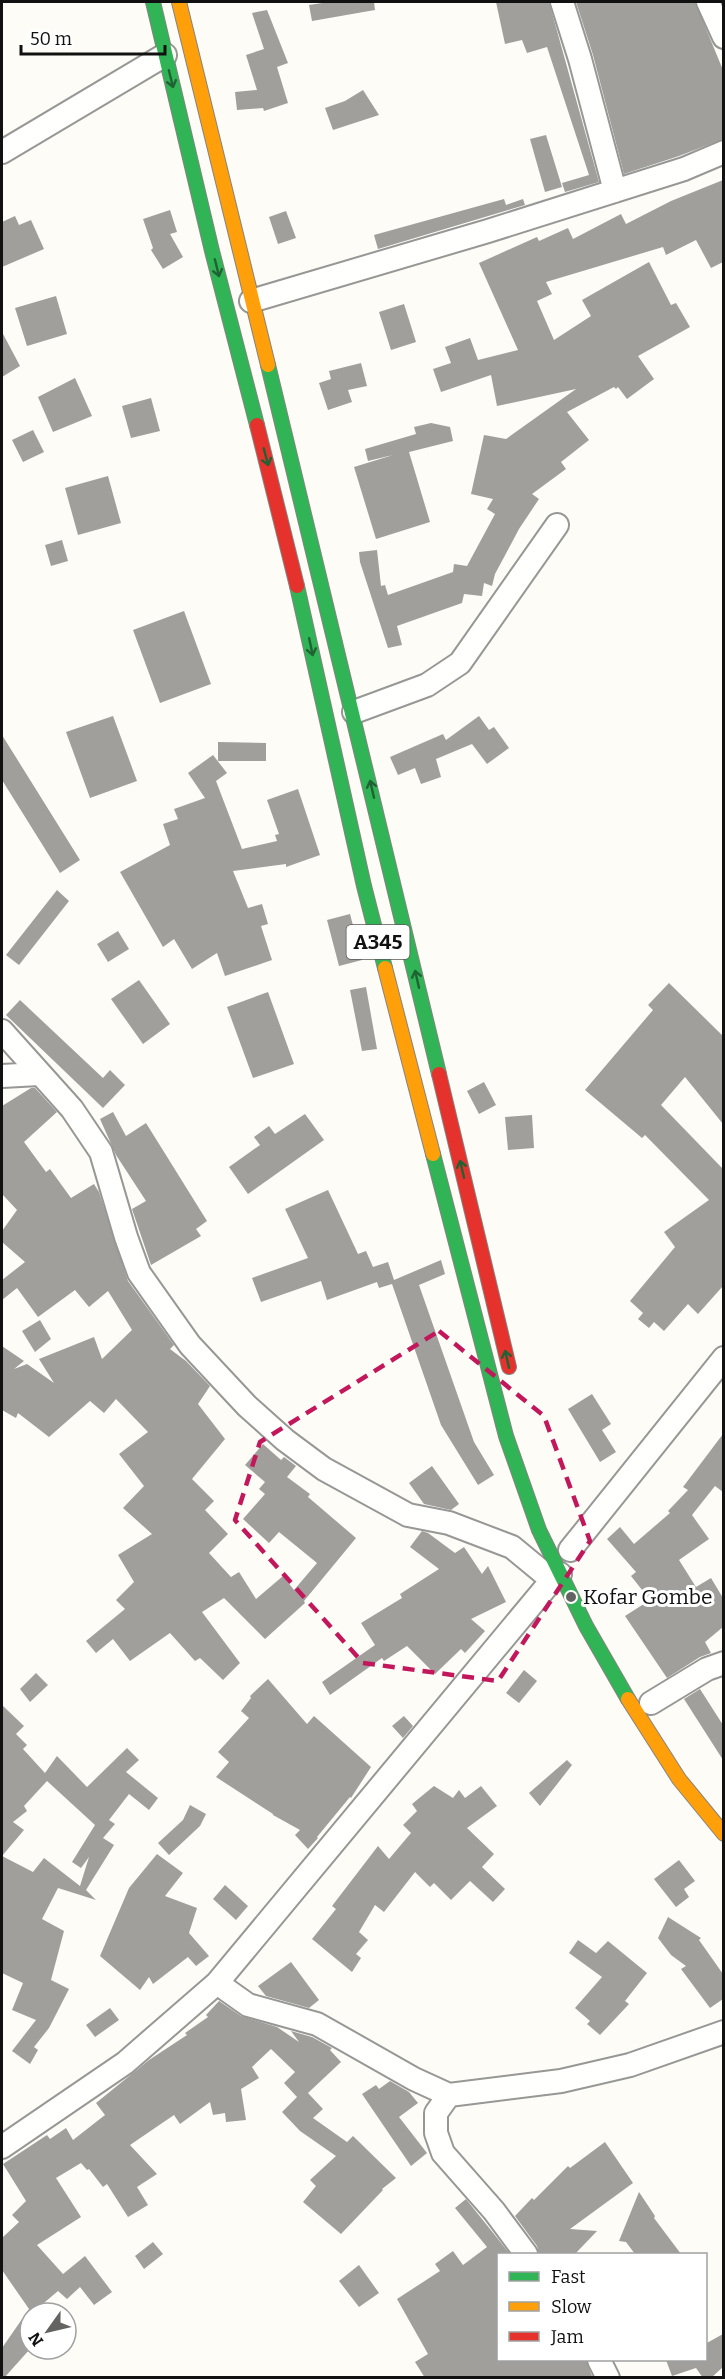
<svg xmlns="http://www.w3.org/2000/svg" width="725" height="2379" font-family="Bitter,serif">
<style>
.building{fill:#a19f9c;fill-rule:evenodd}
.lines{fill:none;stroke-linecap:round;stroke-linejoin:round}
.street-casing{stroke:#979795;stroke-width:26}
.fast-casing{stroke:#858482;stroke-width:16}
.slow-casing{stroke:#858482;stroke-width:16}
.jam-casing{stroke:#858482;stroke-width:16}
.street{stroke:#fffffe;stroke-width:22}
.fast{stroke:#30b455;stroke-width:14}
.slow{stroke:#ff9f0a;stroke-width:14}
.jam{stroke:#e5322d;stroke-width:14}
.oneway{stroke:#206233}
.marked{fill:none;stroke:#c2185b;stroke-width:4.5;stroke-dasharray:12 8;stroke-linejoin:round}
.poi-dot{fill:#646362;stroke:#fff;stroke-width:2}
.labels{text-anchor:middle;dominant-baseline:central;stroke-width:6;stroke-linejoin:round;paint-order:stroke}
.shield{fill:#fff;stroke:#585858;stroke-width:1.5}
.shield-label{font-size:20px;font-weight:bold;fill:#111}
.poi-label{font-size:21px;fill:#111;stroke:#fff;text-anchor:start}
</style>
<rect width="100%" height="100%" fill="#fdfcf7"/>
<!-- building -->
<path class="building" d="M329,2h45l1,8 -63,11 -3,-16z
M496,2h53l50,180 -34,10 -3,-9 27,-8 -42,-128 -20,6 -5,-13 -17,4z
M576,2h119l28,68v69l-44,17 -55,18 -31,-119z
M267,10l21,53 -11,4 11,36 -24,8 -1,-3 -26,2 -2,-18 22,-2 -11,-35 18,-6 -12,-36z
M363,90l16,25 -46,15 -8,-22 20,-7z
M546,135l16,52 -17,5 -15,-53z
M723,180v82l-12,6 -15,-28 -30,15 -3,-8 -117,35 6,12 -15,7 17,39 37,-24 -9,-16 67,-38 22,43 5,-2 14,24 -52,29 16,23 -27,20 -9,-12 -2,2 -2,-2 -47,25 22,28 -28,22 5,7 -34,25 7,5 -20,30 -24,45 -3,12 -8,-3 -2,13 -18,-2 -2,9 -65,23 5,19 -14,3 -28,-86 -1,-10 18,-2 4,36 4,-1 3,10 65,-23 1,-8 13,2 28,-52 -8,-5 6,-10 -22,-5 13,-59 22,4 70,-50 -79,17 -6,-31 -50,17 -8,-23 18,-6 -6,-16 25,-9 8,22 40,-10 -39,-87 58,-26 2,4 29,-13 5,11 48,-25 5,10 45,-23z
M504,199l2,6 17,-6 2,6 -147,44 -4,-14z
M170,210l7,22 -7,2 13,23 -20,12 -12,-19 2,-2 -10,-29z
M286,211l10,27 -18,6 -9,-27z
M15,216l4,9 12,-5 13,29 -42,18v-45z
M56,296l11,38 -40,12 -12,-38z
M404,304l12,38 -25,8 -12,-38z
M2,332l18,34 -18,11z
M361,363l6,23 -19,4 4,12 -24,8 -9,-27 12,-4 -2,-8z
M75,378l17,38 -39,16 -15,-35z
M151,398l9,33 -29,7 -9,-32z
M431,423l19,4 3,14 -44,11 21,70 -54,17 -22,-72 39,-12 -25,6 -3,-12 51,-15 -2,-7z
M33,430l11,22 -21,10 -11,-22z
M108,476l13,47 -43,12 -13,-47z
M62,540l6,21 -17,5 -6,-21z
M184,611l27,73 -51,19 -27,-73z
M113,716l24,65 -47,17 -24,-66z
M479,716l10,14 5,-3 15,21 -22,16 -15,-20 -36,15 5,18 -20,7 -6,-16 -17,7 -8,-18 53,-23 3,6z
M2,735l78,125 -20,13 -58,-93z
M218,742l48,1v18h-48z
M213,755l14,18 -11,8 26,68 35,-8 -2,-6 4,-1 -12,-34 31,-11 22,66 -34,12v-3l-53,7 15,37 14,-4 6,20 -7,2 11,34 -47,16 -8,-23 -25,16 -18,-30 -11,8 -43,-75 50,-27 -7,-21 15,-5 -4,-10 31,-11 -17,-25z
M57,890l12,11 -50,64 -13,-10z
M350,914l12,46 -23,6 -12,-46z
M118,931l11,18 -21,13 -11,-18z
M139,980l31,44 -27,20 -32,-45z
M669,983l54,53v88l-38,-47 -24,28 62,64v117l-25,28 -10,-10 -24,27 -10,-9 -5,6 -11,-9 5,-6 -13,-12 45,-54 -11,-15 45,-32 -64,-65 -3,3 -57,-48 68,-80 -5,-5z
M366,987l11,62 -15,2 -12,-61z
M268,992l26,72 -41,14 -26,-71z
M20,1000l83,78 7,-8 15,15 -22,23 -97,-93z
M484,1082l12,23 -17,9 -12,-23z
M31,1088h4l22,24 -33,30 22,30 4,-3 21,29 23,-14 5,8 29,89 46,64 -4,4 16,12 24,25 -12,18 27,35 -33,40 22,22 -9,9 23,24 -19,19 22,24 8,-5 17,27 27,-23 11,14 23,-27 -38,-31 -10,11 -26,-24 22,-25 -6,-5 6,-7 -20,-17 18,-21 18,16 3,-3 12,9 -9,11 23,17 -2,3 48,41 -52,63 1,2 -40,36 -41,-41 -22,14 38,51 -17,17 -23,-22 -5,3 -25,-28 -40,28 -17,-22 -17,14 -10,-12 39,-32 -9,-9 18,-18 -16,-27 34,-21 -29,-26 21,-22 -25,-32 29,-22 -32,-33 -12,14 -14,-12 -41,36 -31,-24 -2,5 -14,-8v-64l22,15 -10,8 13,-5 27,19 -15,-24 55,-22 8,22 30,-29 -24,-39 -19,16 -14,-17 -37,27 -21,-29 -15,12v-20l23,-18 -23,-20v-11l15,-21 -15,-16v-88z
M113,1112l13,24 20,-13 61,98 -11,8 5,7 -50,29 -19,-56 14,-8 -30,-46 -16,-36z
M305,1114l19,26 -76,54 -19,-27 31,-22 -6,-8 15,-11 6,8z
M532,1115l2,33 -26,2 -3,-33z
M328,1190l30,64 8,-3 7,16 15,-5 6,18 47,-20 4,14 -26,11 55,157 20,33 -16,10 -37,-60 -49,-141 -13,4 -2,-6 -50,18 -6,-19 -60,21 -9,-24 56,-20 -23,-49z
M40,1320l11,19 -16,13 -13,-21z
M592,1394l19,30 -9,6 14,22 -16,10 -32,-53z
M723,1434v58l-8,-6 -23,29 17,24 -30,21 17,27 15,-9 12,20v29l-18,15 6,11 -11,4 -33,21 -42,-62 25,-16 -19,-24 5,-4 -29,-33 13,-12 14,17 36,-31 -2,-2 20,-21 -5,-3z
M432,1466l27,38 -8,6 -27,-6 -15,-21z
M422,1531l6,2 27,20 9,-6 18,27 6,-8 18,36 -35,17 14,12 -20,22 -4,-4 -26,25 -28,-28 -23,15 -2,-3 -52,37 -8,-13 53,-37 -14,-22 41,-25 -2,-4 39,-25 -29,-22z
M524,1670l13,11 -18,22 -13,-10z
M36,1673l12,12 -18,17 -10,-13z
M268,1679l39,45 7,-8 57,51 -20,31 -1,-1 -33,40 1,1 -10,11 -13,-14 5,-5 -27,-15v-1l-57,-37 13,-15 -11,-10 31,-34 -8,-7 10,-13 -1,-2z
M700,1689l23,36v35l-39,-61z
M2,1705l22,21 -8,8 11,11 -4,4 22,24 12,-17 30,31 40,-39 12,12 -13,12 32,26 -9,12 -20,-16 -20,26 6,4 -12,14 11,7 -28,45 10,10 -38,-12 -16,31 22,12 -13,49 18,9 -20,39 -15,19 4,3 -8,14 -18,-13 24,-31 -24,-10 11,-27 -21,-10zM47,1781l48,44 -23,37 9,6 8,-11 -9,29 -36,-28 -11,14 -31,-16 22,-26 -11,-8 14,-11 -3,-5z
M404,1716l9,10 -10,12 -11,-12z
M567,1760l5,5 -32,41 -11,-13z
M434,1786l19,12 6,-8 6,8 16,-12 16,20 -30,22 27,26 -12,13 23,22 -12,13 -23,-21 -19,19 -17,-17 -4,4 -15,-15 -31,40 -9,-7 -16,27 9,8 -12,14 5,4 -9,14 -40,-33 24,-30 -4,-3 46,-60 11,13 22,-26 -8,-8 14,-14 -5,-7z
M190,1805l16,9 -6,12 -31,29 -11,-12 25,-23z
M157,1854l26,19 -18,23 32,12 -8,25 20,23 -13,10 -8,-9 -35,27 -4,-7 -9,13 -40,-34 29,-68z
M679,1860l16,21 -11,8 5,8 -13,10 -22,-28z
M225,1885l23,21 -12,14 -23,-21z
M668,1917l33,21 -2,2 24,34v25l-13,9 -29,-39 5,-3 -15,-11 -13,-17z
M578,1940l18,13 12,-12 39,32 -22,28 4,3 -29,31 -13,-11 3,-3 -15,-13 27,-31 -33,-24z
M291,1962l28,38 -10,8 -43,-12 -8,-10z
M219,2001l22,15 36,11 22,15 -8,-11 21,6 20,11 -2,2 11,12 -33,31 15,16 -10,9 34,24 6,-6 43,42 -14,11 1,1 -42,44 -38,-32 13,-16 -6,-6 26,-24 -36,-25 -18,-19 15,-15 -13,-14 11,-11 -24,-23 -19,18 7,11 -18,11 5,31 -20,2 -1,-9 -12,2 -3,-13 -30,22 -6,-9 -44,30 27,29 -20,13 11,18 -20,12 -21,-33 -4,3 -14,-18 -2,1 -6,-7 -25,15 25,39 -44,28 26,29 22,-18 27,36 -18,13 -14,-18 -13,12 -9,-8 -26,22 -2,-3v39l-26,29h-2v-30l27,-39 -27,-39v-32l17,-16 -7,-7 14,-14 -23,-37 44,-29 3,4 16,-11 7,12 32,-25 -9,-12 53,-43 38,-25 -2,-2 23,-16 -2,-2z
M110,2008l9,12 -24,17 -9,-12z
M390,2081l19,11 9,11 -19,14 28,36 -16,13 -49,-72 14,-9 3,4z
M605,2142l28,41 -63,46 27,2 -22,23h-36l-2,-8 -22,-30 17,-18 2,2 34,-34 2,2z
M639,2192l16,24 -1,2 27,36h-46l-9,-12 -7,-1z
M466,2199l44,55h-12v106h88l6,16 -167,2 -10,-16 13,-8 -31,-55 43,-28 -5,-7 18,-13 10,14 24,-18 -32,-39z
M153,2242l10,12 -19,15 -9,-13z
M359,2265l20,28 -20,14 -20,-26z
M723,2334v33l-12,11h-8l-7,-10 -24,8 -6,-16h39v-16z"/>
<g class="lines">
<defs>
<path id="street" d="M562,2l18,57 35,132
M708,2l16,35
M2,152l163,-97
M251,301l237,-70 196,-62 40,-17
M354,712l73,-27 33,-22 97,-138
M2,1031l70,78 29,43 25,85 13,36 51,72 57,61 38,34 39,29 84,46 41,8 63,24 40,33
M2,1076l37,-2
M570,1550l154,-192
M651,1703l56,-34 17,-6
M217,1983l31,22 69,19 97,55 35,16 112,-14 69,-16 94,-33
M449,2095l-13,18v20l7,20 51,58 32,43
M2,2147l123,-84 92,-80 335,-403 8,-6
M599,2360l9,18"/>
<path id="fast" d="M153,2l59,249 45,174
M268,365l171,709
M297,586l67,300 21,82
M433,1154l73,282 33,94 47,96 42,73"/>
<path id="slow" d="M179,2l89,363
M385,968l48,186
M628,1699l51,80 45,55"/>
<path id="jam" d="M257,425l40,161
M439,1074l70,293"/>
</defs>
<!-- street casing -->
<use href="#street" class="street-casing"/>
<!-- fast casing -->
<use href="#fast" class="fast-casing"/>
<!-- slow casing -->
<use href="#slow" class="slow-casing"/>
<!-- jam casing -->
<use href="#jam" class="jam-casing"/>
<!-- street -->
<use href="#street" class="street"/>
<!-- fast -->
<use href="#fast" class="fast"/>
<!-- slow -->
<use href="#slow" class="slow"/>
<!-- jam -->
<use href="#jam" class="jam"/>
</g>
<!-- one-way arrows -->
<defs><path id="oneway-shaft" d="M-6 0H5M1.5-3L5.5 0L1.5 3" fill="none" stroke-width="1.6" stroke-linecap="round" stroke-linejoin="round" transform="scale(1.5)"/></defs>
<g class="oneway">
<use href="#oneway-shaft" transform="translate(171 79) rotate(76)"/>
<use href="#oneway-shaft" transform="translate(217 268) rotate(76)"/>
<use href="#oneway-shaft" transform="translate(266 457) rotate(75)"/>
<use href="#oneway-shaft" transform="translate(311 647) rotate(78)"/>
<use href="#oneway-shaft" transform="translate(372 789) rotate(-103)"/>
<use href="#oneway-shaft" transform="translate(417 979) rotate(-103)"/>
<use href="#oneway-shaft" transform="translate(462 1169) rotate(-103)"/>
<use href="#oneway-shaft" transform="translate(507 1359) rotate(-103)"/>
</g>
<!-- marked area -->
<path class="marked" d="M439,1331l105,85 46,125 -92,140 -135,-18 -128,-143 25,-78z"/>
<!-- markers -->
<circle class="poi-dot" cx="571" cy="1597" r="6"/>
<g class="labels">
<!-- shield labels -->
<rect class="shield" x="346.5" y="925" width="63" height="34" rx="4.5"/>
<g class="shield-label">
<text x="378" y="942">A345</text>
</g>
<!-- poi labels -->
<g class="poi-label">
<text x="583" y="1597">Kofar Gombe</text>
</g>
</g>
<!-- border -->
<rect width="725" height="2379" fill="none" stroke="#111111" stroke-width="6"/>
<!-- legend -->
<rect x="497" y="2253" width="210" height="108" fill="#ffffff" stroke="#a0a0a0" stroke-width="1.5"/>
<rect x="509" y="2272" width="30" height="9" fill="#30b455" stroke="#a0a0a0" stroke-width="1.5"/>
<text x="551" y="2283" font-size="18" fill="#111111">Fast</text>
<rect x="509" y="2302" width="30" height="9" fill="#ff9f0a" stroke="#a0a0a0" stroke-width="1.5"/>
<text x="551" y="2313" font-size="18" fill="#111111">Slow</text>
<rect x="509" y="2332" width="30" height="9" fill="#e5322d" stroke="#a0a0a0" stroke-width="1.5"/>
<text x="551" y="2343" font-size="18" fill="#111111">Jam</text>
<!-- north arrow -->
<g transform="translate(48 2331) rotate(236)"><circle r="28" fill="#ffffff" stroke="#a0a0a0" stroke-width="1.5"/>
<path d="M0-4.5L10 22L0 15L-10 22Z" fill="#646362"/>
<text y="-9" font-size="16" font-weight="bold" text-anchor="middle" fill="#111111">N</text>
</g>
<!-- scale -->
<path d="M21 45v9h144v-9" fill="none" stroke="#111111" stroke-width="3"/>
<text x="30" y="45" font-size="18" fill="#111111" stroke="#ffffff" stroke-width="4.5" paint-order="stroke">50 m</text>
</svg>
